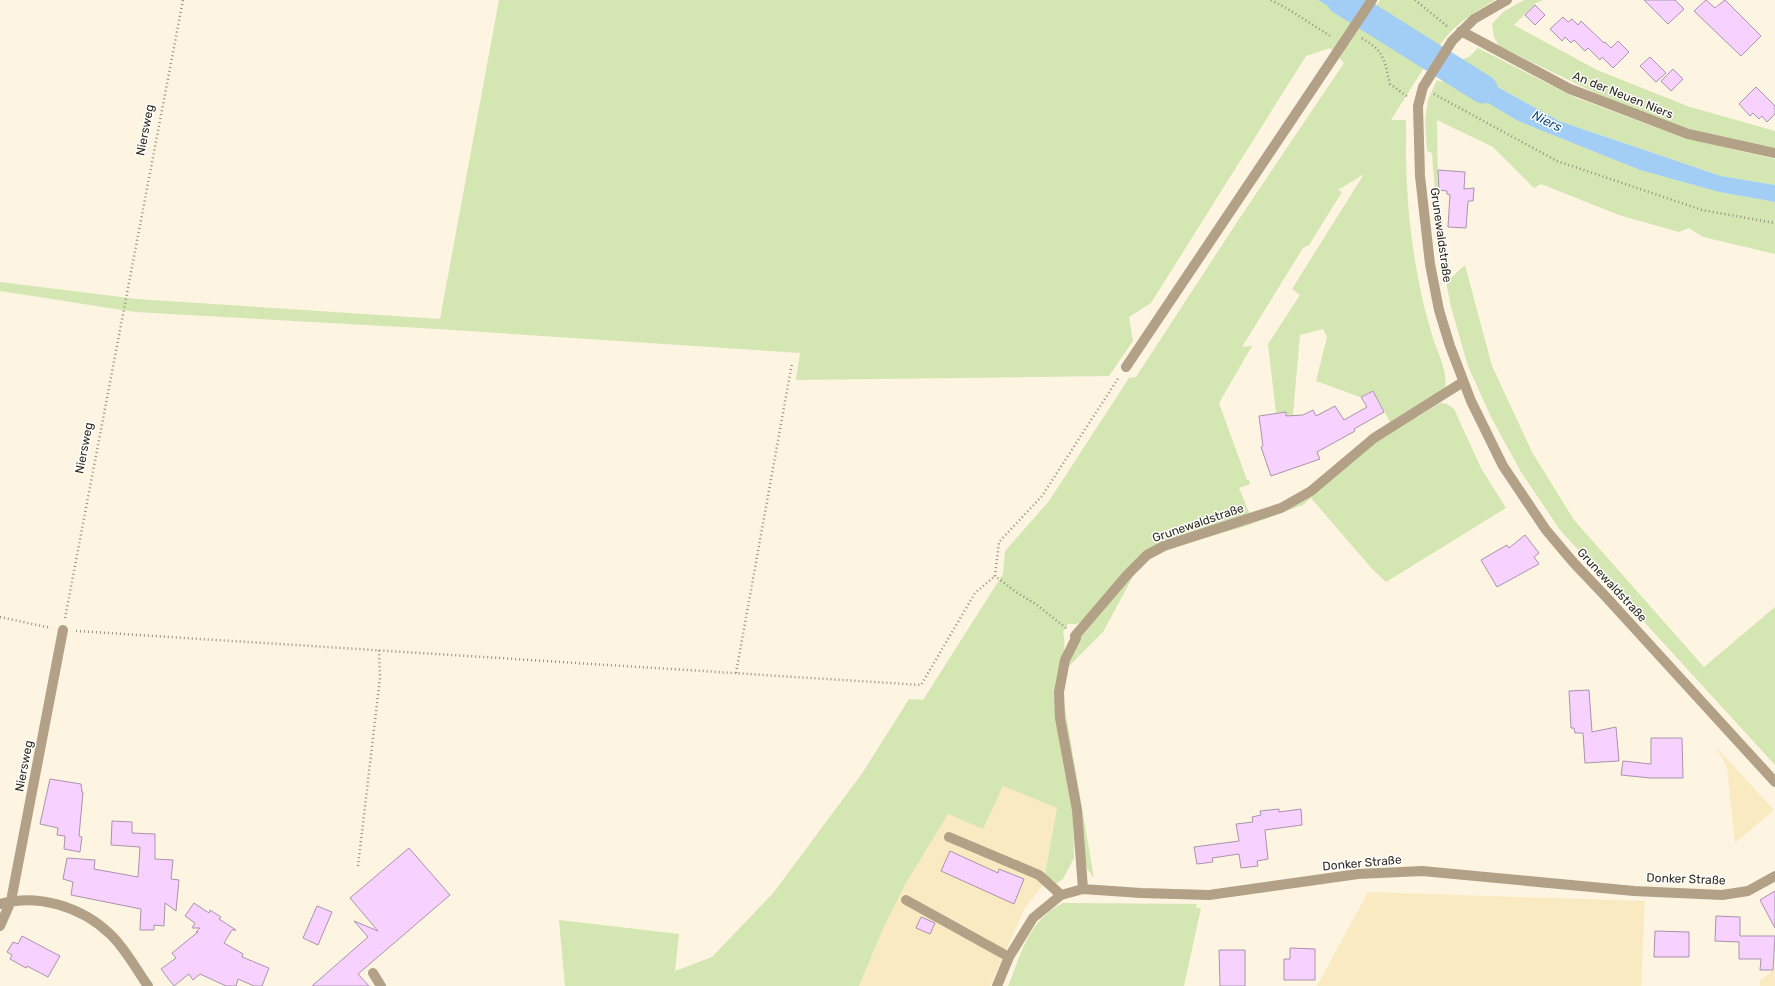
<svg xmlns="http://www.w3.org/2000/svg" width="1775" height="986" font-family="Rubik,sans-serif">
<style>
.built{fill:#faeac1}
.green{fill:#d4e6b1}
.water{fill:#a2cdf5}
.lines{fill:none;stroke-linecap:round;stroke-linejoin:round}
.river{stroke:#a2cdf5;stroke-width:29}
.building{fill:#f7d2fe;stroke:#a993ad}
.path{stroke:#958f7e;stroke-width:2.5;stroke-dasharray:1 3;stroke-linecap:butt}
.minor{stroke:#b2a087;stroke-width:10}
.labels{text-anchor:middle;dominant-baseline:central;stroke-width:3;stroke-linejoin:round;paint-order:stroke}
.street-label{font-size:12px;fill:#312c1f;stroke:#fff}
.water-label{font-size:13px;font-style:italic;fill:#104d7a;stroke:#fff}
</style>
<rect width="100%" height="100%" fill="#fdf5e1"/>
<!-- built -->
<path class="built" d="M1716,747l58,63 -39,33 -8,-76z
M1003,786l54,22 -14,77 -18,23 -35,78h-131l24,-57 23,-46 42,-70z
M1368,892l277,9 -4,85h-324z
M1775,969v17h-15v-6z"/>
<!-- green -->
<path class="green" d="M499,0h819l107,66 -34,54h15c-1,54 2,109 13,162 3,18 8,36 13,53 5,17 16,35 13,53l-55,34 -17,-32 -13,7 -44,-16 11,-44 -4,-8 -23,6 -8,90 -3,5 -3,-18 -10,1 -8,-69 32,-49 -8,-6 72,-115 -26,16 4,2 -33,53 -6,3 -61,99 10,-1 -33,57 28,77h2l1,4 -11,4 11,27 -83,26 -83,80 -8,3h-8l-5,8c4,15 -1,26 -5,40l15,140 1,46 -11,21 -7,5 -13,1 14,-77 -54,-22 -20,43 -35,-15 -42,69 -23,46 -24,57h-294l-6,-66 120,14 -4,37 37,-14 62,-65 89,-120 46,-73 14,1 80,-126 2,-23 44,-50 80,-123 7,-1 103,-158 105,-156 -14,-15 -24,8 -155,247 -22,14 4,24 -24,35 -313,4 4,-27 -362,-24 -303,-17 -135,-21v-9l137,17 303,20z
M1380,0h115c-26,15 -43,26 -60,52l-64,-39z
M1524,0h19l-7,3 -22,22 83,45 93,37 85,24v17l-75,-15 -82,-29 -119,-58 -5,-9 -2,-13 11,-12z
M1478,48l96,49 110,41 91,21v26l-54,-9 -162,-55 -106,-59 16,-5z
M1444,77l74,44 122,49 79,22 56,10v52l-72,-17 -14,-9 -10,4 -60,-17 -78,-31 -7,4 -41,-41 -56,-27 1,71 13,87 14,-13 27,101 40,86 42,68 130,147 71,-60v158l-215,-235 -39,-58 -30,-55 -23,-51 -17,-59 -12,-61 -7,-93 -5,-2 -2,-31 3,-20 9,-20 5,2z
M1440,403l7,1 7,5 27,59 25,40 -120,74 -13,-12 -62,-72 -8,7 -57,21 -84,25 121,-41 90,-66z
M1136,571l-33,61 -35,35 11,-28z
M1063,697l31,181 -7,-9 -3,-12 -19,-132z
M1063,903l134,1 -1,4h5l-17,78h-176c14,-34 20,-65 55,-83z"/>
<!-- water -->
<path class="water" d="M1318,0h40l14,13 63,39 -10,14z
M1453,62l106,59 162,55 54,9v17l-56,-10 -79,-22 -122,-49 -74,-44z"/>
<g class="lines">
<!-- river -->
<path class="river" d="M1341,0l142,89"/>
</g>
<!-- building -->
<path class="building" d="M1644,0h31l9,9 -16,15z
M1706,0l9,8 10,-8 36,36 -20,20 -47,-45z
M1535,5l10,10 -10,10 -10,-10z
M1563,17l5,5 4,-3 6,6 3,-4 23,22 1,-1 6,6 7,-7 11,11 -16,16 -11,-11 -2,3 -12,-12 -3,3 -11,-11 -3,3 -6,-6 -3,4 -12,-12z
M1650,57l16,16 -10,9 -16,-16z
M1673,69l10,10 -12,12 -10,-10z
M1756,87l19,19v8l-8,8 -5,-6 -3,3 -6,-6 -3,3 -11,-12z
M1438,170l27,2 -1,17 10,-1 -1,13h-5l-2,27 -18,-1 2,-32 -3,-1v-3l-8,-1z
M1373,391l11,21 -30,17 1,2 -38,21 3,7 -49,17 -10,-29 2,-1 -4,-30 27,-4v4l17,-1 10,-5 3,6 19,-10 9,14 23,-13 -6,-10z
M1525,535l14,18 -5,4 5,7 -42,23 -16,-27 26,-15 2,3z
M1589,690l3,42 24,-5 3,34 -34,2 -2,-30h-8l-1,-5h-3l-2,-37z
M1651,738h31l1,40h-33l-29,-3 2,-14 28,3z
M50,779l31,5 1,8h1l-4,44 3,1 -2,15 -16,-3 1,-13 -8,-1 1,-7 -18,-4z
M1279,809v3l22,-3 1,16 -37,5 3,29 -11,2 1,5 -17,2 -2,-14 -27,4 1,4 -16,2 -3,-17 45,-6 -3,-17 17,-2 -1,-5 9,-2 -1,-4z
M112,821l20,1v11l23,1v25l18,1 -2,19 8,1 -3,31 -11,-8 -1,23 -10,-1v5h-14l1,-21 -70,-14 2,-13 -10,-3 4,-21 28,2 -1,9 44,8 2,-30 -29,-2z
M409,848l41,47 -92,79 11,12h-57l56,-49 -14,-16 24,10 -28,-33z
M950,851l48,22 1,-4 25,10 -10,25 -73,-33z
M1775,891v37l-15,-28z
M194,903l15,10 1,-3 11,7 -2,2 17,11h-4l-8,13 19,11 -1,3 27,11 -7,18h-8l-16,-7 -2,7h-10l-26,-12 -7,6 -4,-6 -15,12 -13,-17 15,-11 -4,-5 26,-21h-2l4,-4h-8l3,-5 -10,-7z
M317,906l15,6 -14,33 -15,-7z
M1716,916l24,1v19h35l-2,34h-13l1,-11h-22v-17l-24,-1z
M921,917l14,6 -5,11 -14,-6z
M1655,931l34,1v25h-35z
M22,936l38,20 -12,21 -21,-11 -1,2 -16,-9 2,-4 -5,-3 6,-10 5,2z
M1290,948l25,1v31h-31v-21h6z
M1219,950h26v36h-25z"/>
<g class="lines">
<!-- path -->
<path class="path" d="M1271,0l17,9 44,28
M1415,0l33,27
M1362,38c23,14 22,21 28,46l18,13
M1434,94l123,67 145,49 73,13
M0,617l51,11
M65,618l118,-618
M1066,628l-29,-23 -21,-13 -21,-16 4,-34 43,-46 77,-119
M76,631l845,54 54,-92 20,-17
M736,673l56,-310
M358,866l22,-188 -1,-28"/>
<!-- minor -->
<path class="minor" d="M1507,0l-33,19 -22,22 -29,46 -5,19 2,70 10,88 9,46 11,36 21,55 32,65 43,64 27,32 34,36 168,184
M1461,31l109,58 118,45 87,19
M1126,367l246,-367
M949,837l90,38 22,20
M1083,889l-6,-79 -17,-92 -1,-26 6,-32 11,-22 -1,-2 53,-62 19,-19 17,-9 117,-38 30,-17 63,-53 89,-56
M906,900l103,57
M0,904c38,-11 82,3 110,30 15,14 26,35 38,52
M0,926l11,-25 52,-271
M373,973l8,13
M997,986l12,-29 24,-39 28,-23 22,-6 58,4 68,2 149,-21 64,-3 212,20 88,4 26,-4 27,-15"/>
</g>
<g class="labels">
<!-- street labels -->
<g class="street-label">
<text transform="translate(1623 95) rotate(22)">An der Neuen Niers</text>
<text transform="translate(145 130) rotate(-79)">Niersweg</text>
<text transform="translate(1441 235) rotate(82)">Grunewaldstraße</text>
<text transform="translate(84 448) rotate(-79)">Niersweg</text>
<text transform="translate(1198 523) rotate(-19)">Grunewaldstraße</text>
<text transform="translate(1612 585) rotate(47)">Grunewaldstraße</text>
<text transform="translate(24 766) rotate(-79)">Niersweg</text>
<text transform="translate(1362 863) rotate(-5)">Donker Straße</text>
<text transform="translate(1686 879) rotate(2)">Donker Straße</text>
</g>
<!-- water labels -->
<g class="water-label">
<text transform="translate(1547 121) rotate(27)">Niers</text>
</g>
</g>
</svg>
